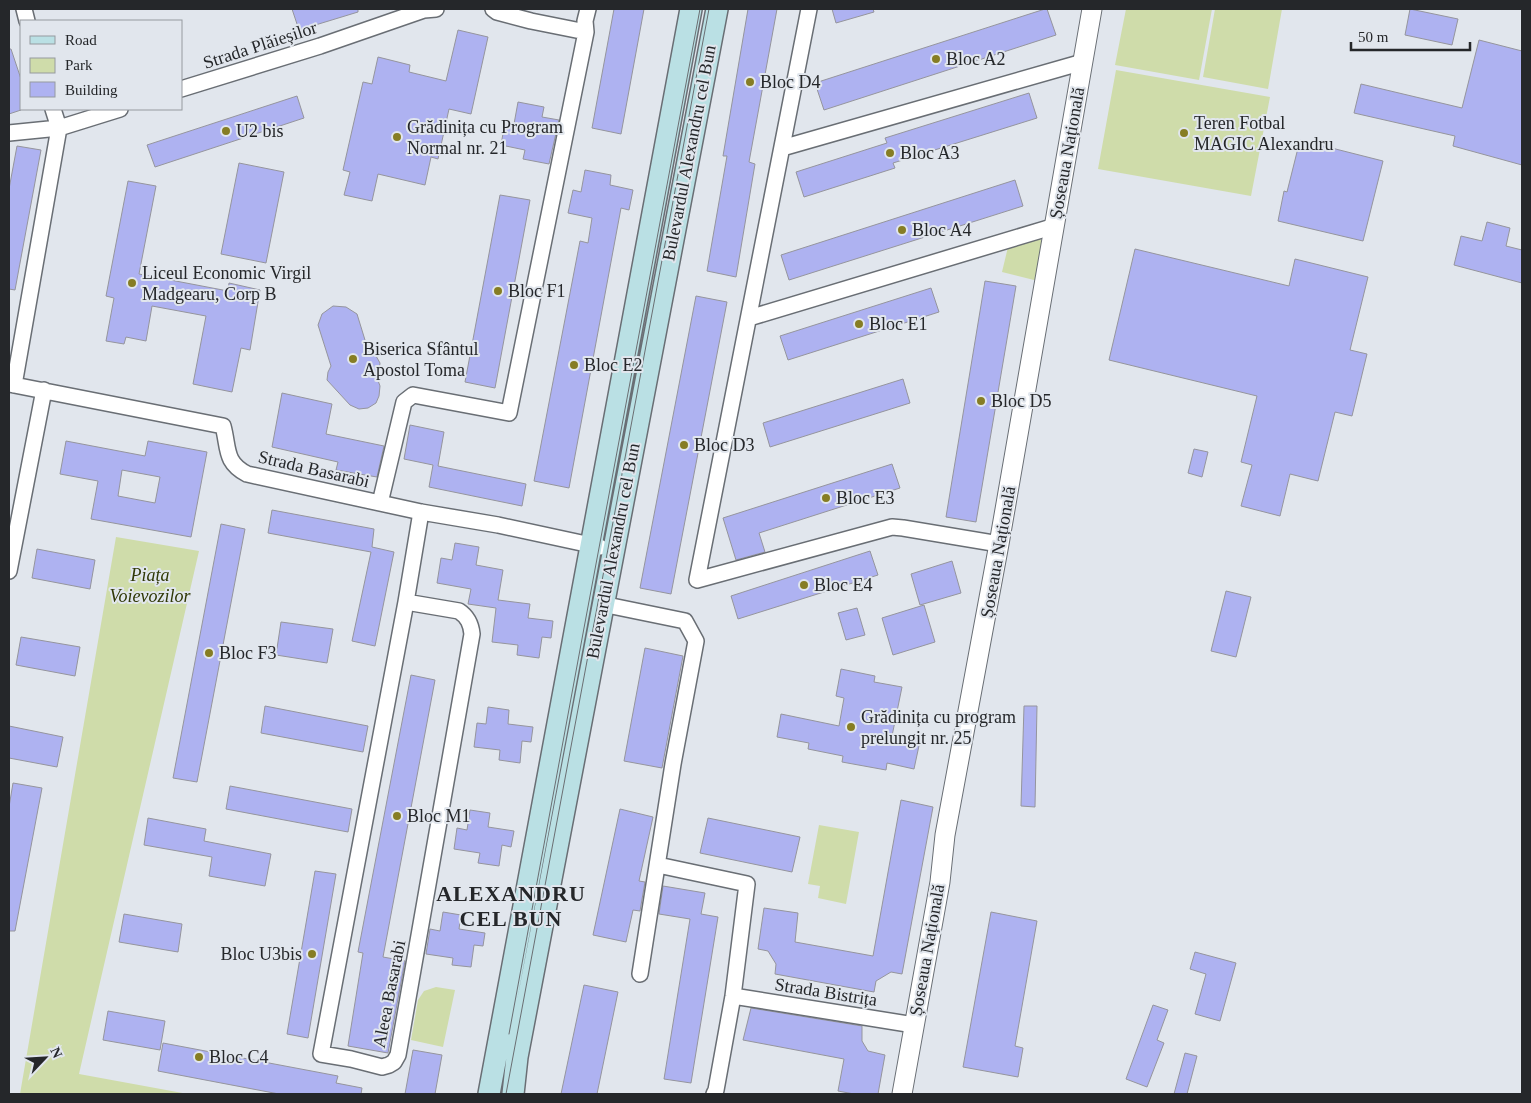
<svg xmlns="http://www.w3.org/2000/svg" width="1531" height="1103" font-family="Georgia,serif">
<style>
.green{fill:#cfdcaa}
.building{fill:#aeb2f1;stroke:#95959d;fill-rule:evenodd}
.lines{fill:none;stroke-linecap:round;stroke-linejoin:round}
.minor-casing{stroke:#696e74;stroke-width:18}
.tertiary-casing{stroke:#696e74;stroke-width:21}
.secondary-casing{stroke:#696e74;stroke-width:24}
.minor{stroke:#fff;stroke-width:15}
.tertiary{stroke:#fff;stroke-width:19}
.secondary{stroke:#bae0e4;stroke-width:21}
.tram{stroke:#6a6e72;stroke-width:1}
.poi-dot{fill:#867d24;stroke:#e1e6ed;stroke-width:2}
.labels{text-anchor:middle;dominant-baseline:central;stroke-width:4;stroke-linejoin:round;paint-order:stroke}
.street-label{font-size:18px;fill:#25272a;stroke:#e1e6ed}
.poi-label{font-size:18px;fill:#25272a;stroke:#e1e6ed;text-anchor:start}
.park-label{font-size:18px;font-style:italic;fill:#303906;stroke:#e1e6ed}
.district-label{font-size:22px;font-weight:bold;letter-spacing:1px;fill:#25272a;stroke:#e1e6ed}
</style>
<rect width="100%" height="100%" fill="#e1e6ed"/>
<!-- green -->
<path class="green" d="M1126,9h86l-13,71 -84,-15z
M1215,9h67l-14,80 -65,-12z
M1116,70l154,27 -19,99 -153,-27z
M1039,237l7,11 -8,33 -36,-9 6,-25z
M116,537l83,14 -120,523 109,20h-168z
M819,825l40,7 -13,72 -28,-6 2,-12 -12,-2z
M436,987l19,3 -12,57 -32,-7 7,-40 6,-9z"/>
<!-- building -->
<path class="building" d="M292,9h66v3l-59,18z
M614,9h30l-23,125 -29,-6z
M748,9h29l-28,153 6,2 -19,113 -29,-6 20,-115h-4z
M832,9h41l1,3 -38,11z
M1045,9h2l9,26 -232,75 -9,-27z
M1410,9l48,10 -6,26 -47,-10z
M458,30l30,7 -17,77 -22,-5 -11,50 -7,-2 -6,28 -47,-11 -6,27 -28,-6 6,-23 -7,-2 20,-88 9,2 6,-27 32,8 -1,7 37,9z
M1479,40l43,11v114l-69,-19 2,-10 -101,-23 7,-29 101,24z
M9,49h2l10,30v31l-12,4z
M1029,93l8,25 -144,45 2,5 -91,29 -8,-25 91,-29 -2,-5z
M297,96l7,22 -149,49 -8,-22z
M518,102l26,5 -2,10 17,3 -10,44 -26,-5 2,-9 -24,-5 4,-23 9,2z
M1300,140l83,21 -20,80 -85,-20 6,-30 3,1z
M17,146l24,4 -26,140 -6,-1v-100z
M239,163l45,9 -18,91 -45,-9z
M585,170l26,5 -1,10 23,5 -4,20 -8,-2 -52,280 -35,-7 46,-240 8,2 4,-25 -24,-5 5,-23 8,2z
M1015,180l8,26 -234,74 -8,-25z
M128,181l28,5 -17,88 89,17 1,-8 31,7 -10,60 -9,-2 -9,44 -39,-8 13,-68 -54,-10 -6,35 -20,-4 -2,7 -18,-3 8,-43 -8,-2z
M500,195l30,5 -35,188 -30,-6z
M1487,222l23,6 -4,18 16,4v33l-68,-18 7,-29 21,5z
M1135,249l154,37 6,-27 73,18 -18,73 17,4 -15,62 -17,-4 -17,69 -28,-7 -10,42 -39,-10 11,-41 -11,-3 16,-66 -148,-36z
M985,281l31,5 -40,236 -30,-5z
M931,288l8,24 -151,48 -8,-24z
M696,296l31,6 -56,292 -31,-6z
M333,306l13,1 11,7 12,39 7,3 4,7 -1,8 -3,4 4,11 -1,10 -3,7 -8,5 -9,1 -9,-4 -23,-25 1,-8 3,-6 -13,-41 4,-11z
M903,379l7,24 -140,44 -7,-24z
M282,393l50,11 -6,30 58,12 -7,31 -41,-7 2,-8 -66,-15z
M410,425l34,7 -6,34 88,18 -4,22 -93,-19 4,-22 -29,-6z
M66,441l79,15 3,-15 59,11 -16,85 -100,-18 7,-38 -38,-7zM122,470l38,7 -5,26 -37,-7z
M1194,449l14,3 -6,25 -14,-4z
M892,464l8,24 -141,45 6,19 -29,8 -13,-42z
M272,510l102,19 -2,18 22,5 -19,94 -23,-5 19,-89 -103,-19z
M221,524l24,5 -48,253 -24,-4z
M455,543l24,4 -3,18 27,5 -5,30 32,4 -2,14 25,3 -2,17 -9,-1 -3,21 -22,-3 1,-10 -26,-3 4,-34 -28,-4 3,-15 -34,-6 4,-25 11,2z
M37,549l58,11 -5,29 -58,-11z
M870,551l8,24 -140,44 -7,-23z
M952,561l9,32 -41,12 -9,-31z
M1226,591l25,6 -15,60 -25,-6z
M924,605l11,37 -42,13 -11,-37z
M857,608l8,27 -19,5 -8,-27z
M281,622l52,7 -6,34 -51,-8z
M21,637l59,10 -5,29 -59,-11z
M645,648l38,8 -21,112 -38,-7z
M841,669l34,7 -1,6 28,5 -10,49 28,5 -6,28 -27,-6 -1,7 -44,-8 1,-6 -35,-7 1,-6 -32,-6 4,-23 58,12 5,-28 -8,-2z
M411,675l24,5 -52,277 22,4 -17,92 -40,-7 15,-93 -5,-1z
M265,706l103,20 -5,26 -102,-19z
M1024,706h13l-2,101 -14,-1z
M488,707l21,3 -1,14 25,3 -2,15 -9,-1 -2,22 -21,-3 1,-10 -26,-3 3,-24 9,1z
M9,726l54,11 -6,30 -48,-9z
M13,783l29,5 -27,143h-6v-124z
M230,786l122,23 -4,23 -122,-23z
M901,800l32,7 -31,167 -11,-2 -15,9 -2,11 -99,-18 1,-10 -8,-13 -10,-2 6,-41 34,5 -3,29 78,14z
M620,809l33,8 -14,64 6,1 -5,29 -7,-1 -7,32 -33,-7z
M470,810l20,3 -2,14 26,4 -3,16 -9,-2 -3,21 -21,-3 2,-10 -26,-4 3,-21 10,2z
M148,818l58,11 -2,12 67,13 -6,32 -56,-10 3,-19 -68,-12z
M708,818l92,19 -8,35 -92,-19z
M315,871l21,3 -28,164 -21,-4z
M663,886l42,7 -4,21 17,3 -27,166 -27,-4 26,-160 -31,-5z
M443,912l18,3 -2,14 26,4 -2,13 -9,-1 -3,22 -19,-2 1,-7 -27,-4 4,-25 10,2z
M991,912l46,9 -22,125 8,2 -5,29 -55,-10z
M124,914l58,10 -4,28 -59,-10z
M1195,952l41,11 -16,58 -25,-7 11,-40 -16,-5z
M584,985l34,7 -21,102h-36z
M1153,1005l15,5 -11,30 7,3 -17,44 -21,-8z
M751,1008l111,18v15l6,10 17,4 -7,39h-24l-16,-3 6,-32 -101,-19z
M108,1011l57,10 -5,29 -57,-10z
M163,1043l175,33 -2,7 26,5 -1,6h-82l-121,-23z
M413,1050l29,5 -7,39h-30z
M1185,1053l12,3 -10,38h-13z"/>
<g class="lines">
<defs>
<path id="minor" d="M24,9l3,12
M493,9l4,3 34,9 55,11 -1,-11 3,-12
M809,9l-112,571 195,-53 11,1 96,16
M181,89l139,-43 104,-36 12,-1
M9,133l50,-5 61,-19
M782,148l301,-86
M749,318l306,-92
M9,384l214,42c6,22 1,36 24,48l174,38 77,13 102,22
M14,385l45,-257 -6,-19
M380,503l24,-101 9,-7 96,18 77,-381
M9,571l35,-181
M406,602l53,9c9,6 12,13 13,23l-74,421 -4,7 -5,3 -7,2 -31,-8 -30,-5 85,-452 15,-90
M602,604l83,17 11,20 -23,123 -33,210
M658,865l89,19 -14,112 -17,94 -2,4
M733,996l181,29"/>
<path id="tertiary" d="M902,1094l38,-212 5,-47 54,-291 93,-535"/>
<path id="secondary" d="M489,1094l202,-1085
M513,1094l4,-37 200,-1048"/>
</defs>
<!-- minor casing -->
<use href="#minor" class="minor-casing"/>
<!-- tertiary casing -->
<use href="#tertiary" class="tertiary-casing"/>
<!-- secondary casing -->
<use href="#secondary" class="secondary-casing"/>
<!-- minor -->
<use href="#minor" class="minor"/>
<!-- tertiary -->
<use href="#tertiary" class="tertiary"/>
<!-- secondary -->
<use href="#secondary" class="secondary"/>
<!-- tram -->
<path class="tram" d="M509,1034l75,-406 116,-619
M506,1094l203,-1085"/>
</g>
<!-- markers -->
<g class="poi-dot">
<circle cx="936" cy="59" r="5"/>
<circle cx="750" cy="82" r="5"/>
<circle cx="226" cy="131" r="5"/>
<circle cx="1184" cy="133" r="5"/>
<circle cx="397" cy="137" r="5"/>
<circle cx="890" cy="153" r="5"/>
<circle cx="902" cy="230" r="5"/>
<circle cx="132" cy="283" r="5"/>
<circle cx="498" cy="291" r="5"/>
<circle cx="859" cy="324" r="5"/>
<circle cx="353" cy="359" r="5"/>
<circle cx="574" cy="365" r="5"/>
<circle cx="981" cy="401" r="5"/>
<circle cx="684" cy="445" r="5"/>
<circle cx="826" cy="498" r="5"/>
<circle cx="804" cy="585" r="5"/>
<circle cx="209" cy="653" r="5"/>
<circle cx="851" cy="727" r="5"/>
<circle cx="397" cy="816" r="5"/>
<circle cx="312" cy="954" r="5"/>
<circle cx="199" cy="1057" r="5"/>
</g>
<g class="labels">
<!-- street labels -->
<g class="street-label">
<text transform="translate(260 45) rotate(-18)">Strada Plăieșilor</text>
<text transform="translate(689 153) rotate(-79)">Bulevardul Alexandru cel Bun</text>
<text transform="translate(1067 153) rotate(-80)">Șoseaua Națională</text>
<text transform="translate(314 469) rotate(13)">Strada Basarabi</text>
<text transform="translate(613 551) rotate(-79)">Bulevardul Alexandru cel Bun</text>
<text transform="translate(998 552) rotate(-80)">Șoseaua Națională</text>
<text transform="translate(927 950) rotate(-80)">Șoseaua Națională</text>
<text transform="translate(826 992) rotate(9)">Strada Bistrița</text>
<text transform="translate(389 994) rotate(-79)">Aleea Basarabi</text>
</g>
<!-- poi labels -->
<g class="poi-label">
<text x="946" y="59">Bloc A2</text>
<text x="760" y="82">Bloc D4</text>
<text x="1194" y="123">Teren Fotbal<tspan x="1194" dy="21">MAGIC Alexandru</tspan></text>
<text x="407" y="127">Grădinița cu Program<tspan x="407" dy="21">Normal nr. 21</tspan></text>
<text x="236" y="131">U2 bis</text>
<text x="900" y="153">Bloc A3</text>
<text x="912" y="230">Bloc A4</text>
<text x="142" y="273">Liceul Economic Virgil<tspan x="142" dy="21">Madgearu, Corp B</tspan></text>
<text x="508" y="291">Bloc F1</text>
<text x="869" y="324">Bloc E1</text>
<text x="363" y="349">Biserica Sfântul<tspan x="363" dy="21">Apostol Toma</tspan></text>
<text x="584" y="365">Bloc E2</text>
<text x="991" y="401">Bloc D5</text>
<text x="694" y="445">Bloc D3</text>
<text x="836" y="498">Bloc E3</text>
<text x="814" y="585">Bloc E4</text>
<text x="219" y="653">Bloc F3</text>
<text x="861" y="717">Grădinița cu program<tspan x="861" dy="21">prelungit nr. 25</tspan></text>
<text x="407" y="816">Bloc M1</text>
<text x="302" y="954" text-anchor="end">Bloc U3bis</text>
<text x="209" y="1057">Bloc C4</text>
</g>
<!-- park labels -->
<g class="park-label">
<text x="150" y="575">Piața<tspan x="150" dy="21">Voievozilor</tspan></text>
</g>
<!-- district labels -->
<g class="district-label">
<text x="511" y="893">ALEXANDRU<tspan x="511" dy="25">CEL BUN</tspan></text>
</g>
</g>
<!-- border -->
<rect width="1531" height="1103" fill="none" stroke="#25272a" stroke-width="20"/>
<!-- legend -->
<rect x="20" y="20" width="162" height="90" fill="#e1e6ed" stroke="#969a9f"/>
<rect x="30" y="36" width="25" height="8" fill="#bae0e4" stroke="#969a9f"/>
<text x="65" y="45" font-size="15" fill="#25272a">Road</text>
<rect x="30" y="58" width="25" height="15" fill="#cfdcaa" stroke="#969a9f"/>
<text x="65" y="70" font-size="15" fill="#25272a">Park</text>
<rect x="30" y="82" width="25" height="15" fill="#aeb2f1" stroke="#969a9f"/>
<text x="65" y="95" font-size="15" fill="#25272a">Building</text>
<!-- north arrow -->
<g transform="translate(45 1058) rotate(65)" stroke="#e1e6ed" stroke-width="4" paint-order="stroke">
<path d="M0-4L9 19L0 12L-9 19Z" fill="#25272a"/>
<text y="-8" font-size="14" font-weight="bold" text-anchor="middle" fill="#25272a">N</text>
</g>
<!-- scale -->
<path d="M1351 42v8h119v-8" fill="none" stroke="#25272a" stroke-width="2.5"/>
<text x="1358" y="42" font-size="15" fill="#25272a" stroke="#e1e6ed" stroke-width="4" paint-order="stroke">50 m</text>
</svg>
